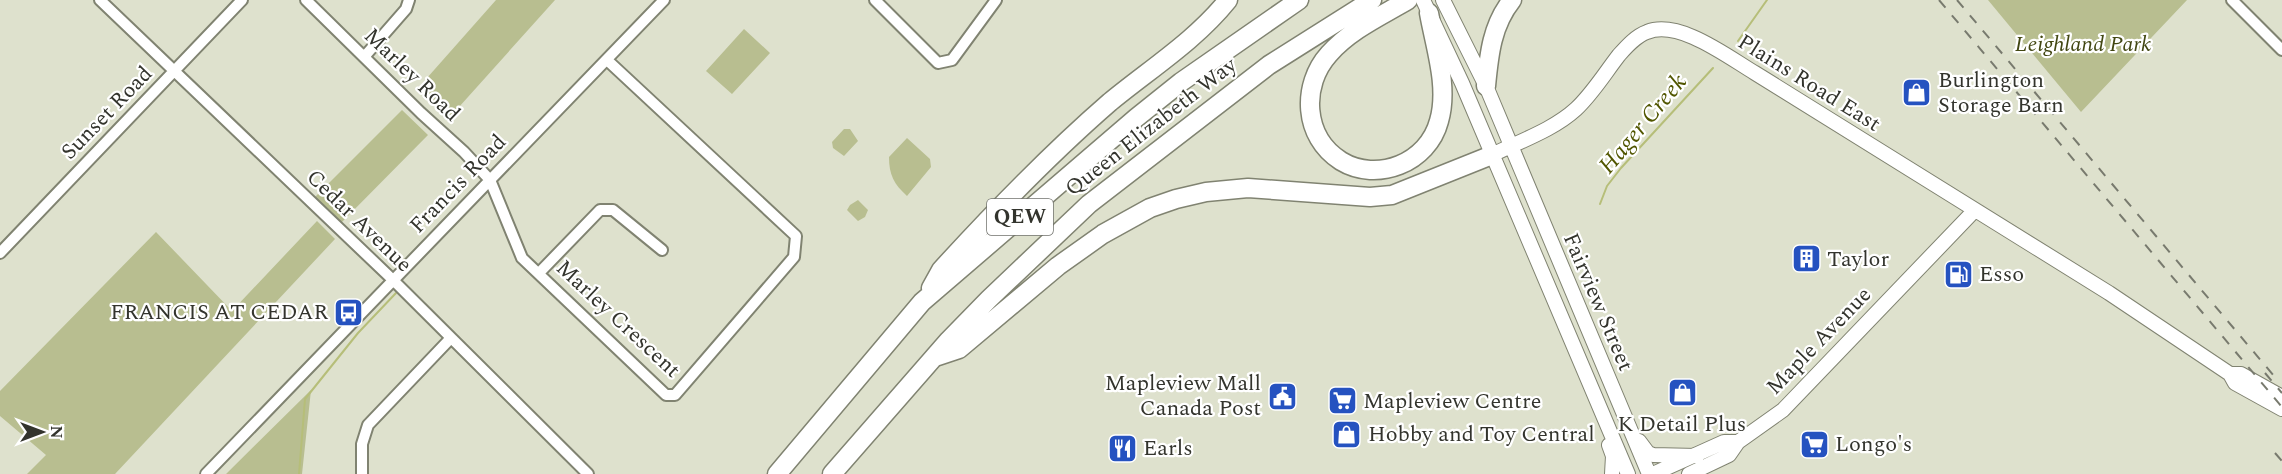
<svg xmlns="http://www.w3.org/2000/svg" width="2282" height="474" font-family="Spectral,serif">
<style>
.green{fill:#b8be90}
.lines{fill:none;stroke-linecap:round;stroke-linejoin:round}
.stream{stroke:#b6be79;stroke-width:2}
.minor-casing{stroke:#808371;stroke-width:14}
.secondary-casing{stroke:#808371;stroke-width:16}
.motorway-casing{stroke:#808371;stroke-width:21}
.minor{stroke:#fff;stroke-width:10}
.secondary{stroke:#fff;stroke-width:14}
.motorway{stroke:#fff;stroke-width:18}
.rail{stroke:#787a6e;stroke-width:2;stroke-dasharray:10 10;stroke-linecap:butt}
.labels{text-anchor:middle;dominant-baseline:central;stroke-width:4.5;stroke-linejoin:round;paint-order:stroke}
.shield{fill:#fff;stroke:#70716c;stroke-width:1.5}
.shield-label{font-size:21px;font-weight:bold;fill:#33342d}
.park-label{font-size:22px;font-style:italic;fill:#424712;stroke:#fff}
.street-label{font-size:22px;fill:#33342d;stroke:#fff}
.poi-label{font-size:22px;fill:#33342d;stroke:#fff;text-anchor:start}
.water-label{font-size:24px;font-style:italic;fill:#515600;stroke:#fff}
</style>
<rect width="100%" height="100%" fill="#dee1cd"/>
<!-- green -->
<path class="green" d="M496,0h59l-105,117 -31,-30z
M1988,0h199l-106,112z
M744,29l26,24 -38,41 -26,-23z
M402,110l26,25 -88,89 -26,-26z
M844,129h6l8,12 -14,15 -11,-8 -1,-6z
M907,138l23,21 1,8 -24,29c-13,-12 -18,-21 -18,-39z
M858,200l10,10 -3,7 -7,4 -11,-11 3,-5z
M317,221l18,18 -220,235h-88l19,-19 -46,-39v-25l156,-159 76,79z
M311,390l-9,84h-76z"/>
<g class="lines">
<!-- stream -->
<path class="stream" d="M1738,41l29,-41
M1600,204l7,-18 14,-18 92,-100
M299,474l6,-75 53,-66 38,-40"/>
<defs>
<path id="minor" d="M100,0l292,279 196,195
M306,0l115,113 43,39 26,28 32,78 144,137h9l119,-138 2,-21 -189,-176
M875,0l63,63 14,-3 44,-60
M2232,0l50,50
M364,57l42,-48 3,-9
M0,253l242,-253
M539,273l61,-63h13l49,40
M206,474l458,-474
M362,474v-30l6,-19 82,-86"/>
<path id="secondary" d="M1423,0l39,83 166,391
M1443,0l43,86 163,388
M1492,155c28,-14 61,-25 84,-46 17,-16 29,-36 43,-54 8,-9 17,-19 28,-23 32,-13 81,25 108,41l354,220 121,81 5,9 47,26
M2230,374h11l41,23
M1639,441l9,12 5,2 44,1
M1609,445l4,11 -1,18
M1653,474l71,-32h14
M1689,474l40,-19 9,-13 45,-32 191,-199"/>
<path id="motorway" d="M1408,0c-27,16 -58,30 -79,54 -28,31 -26,83 12,107 36,22 87,2 98,-40 10,-34 -4,-74 -10,-108
M1486,86c3,-32 6,-61 26,-86
M931,288l10,-18c53,-58 109,-116 169,-168 40,-33 85,-61 118,-102
M935,357l24,-8 99,-83 45,-32 47,-26 26,-9 30,-7 42,-4 122,9 22,-2 100,-40
M777,474l145,-172 214,-184 45,-36 118,-82
M832,474l117,-134 40,-41 100,-95 180,-139 103,-65"/>
</defs>
<!-- minor casing -->
<use href="#minor" class="minor-casing"/>
<!-- secondary casing -->
<use href="#secondary" class="secondary-casing"/>
<!-- motorway casing -->
<use href="#motorway" class="motorway-casing"/>
<!-- minor -->
<use href="#minor" class="minor"/>
<!-- secondary -->
<use href="#secondary" class="secondary"/>
<!-- motorway -->
<use href="#motorway" class="motorway"/>
<!-- rail -->
<path class="rail" d="M1939,0l343,407
M1957,0l317,376
M2265,373l17,20
M2275,453l7,8"/>
</g>
<!-- icons -->
<defs>
<symbol id="shop-square" viewBox="-11 -11 22 22"><rect x="-9" y="-9" width="18" height="18" rx="4" fill="#2552c0" stroke="#fff"/><path d="M-5-2.5h2.3a2.7 3.5 0 0 1 5.4 0H5L5.5 6h-11ZM-1.5-2.5h3a1.5 2.3 0 0 0-3 0Z" fill="#fff"/></symbol>
<symbol id="building-square" viewBox="-11 -11 22 22"><rect x="-9" y="-9" width="18" height="18" rx="4" fill="#2552c0" stroke="#fff"/><path d="M-4-6H4V6H1V3H-1V6H-4ZM-2.5-4.3h1.7v1.8h-1.7ZM.8-4.3h1.7v1.8H.8ZM-2.5-1h1.7V.8h-1.7ZM.8-1h1.7V.8H.8Z" fill="#fff"/></symbol>
<symbol id="fuel-square" viewBox="-11 -11 22 22"><rect x="-9" y="-9" width="18" height="18" rx="4" fill="#2552c0" stroke="#fff"/><path d="M-5.5-6h7V0h2V4h1.3V-2.5L3-4.5l.8-.8L6-3V5H2.5V1h-1V6h-7ZM-4.2-4.7v3.2H.2V-4.7Z" fill="#fff"/></symbol>
<symbol id="bus-square" viewBox="-11 -11 22 22"><rect x="-9" y="-9" width="18" height="18" rx="4" fill="#2552c0" stroke="#fff"/><path d="M-5-6H5V4H4V6H2V4H-2V6H-4V4H-5ZM-3.5-4V0h7V-4ZM-3.5 1.2v1.5H-2V1.2ZM2 1.2v1.5H3.5V1.2Z" fill="#fff"/></symbol>
<symbol id="civic-square" viewBox="-11 -11 22 22"><rect x="-9" y="-9" width="18" height="18" rx="4" fill="#2552c0" stroke="#fff"/><path d="M-.6-6.5H3V-4.5H.6V-3L4-1V1h2V6H-6V1h2V-1L-.6-3ZM-1.2 2.5V6h2.4V2.5Z" fill="#fff"/></symbol>
<symbol id="supermarket-square" viewBox="-11 -11 22 22"><rect x="-9" y="-9" width="18" height="18" rx="4" fill="#2552c0" stroke="#fff"/><path d="M-6-5.5h2.5l.6 2H6L4.5 2H-2.5L-4.4-4H-6ZM-1.5 3.2a1.3 1.3 0 1 0 .1 0ZM3 3.2a1.3 1.3 0 1 0 .1 0Z" fill="#fff"/></symbol>
<symbol id="restaurant-square" viewBox="-11 -11 22 22"><rect x="-9" y="-9" width="18" height="18" rx="4" fill="#2552c0" stroke="#fff"/><path d="M-5-6h1v4h1v-4h1v4h1v-4h1v5L-1.5 .5V6h-2V.5L-5-1ZM5-6V6H3V1.5H1.5Q1.5-4 5-6Z" fill="#fff"/></symbol>
</defs>
<g fill-rule="evenodd">
<use href="#shop-square" x="1900" y="76" width="33" height="33"/>
<use href="#building-square" x="1790" y="242" width="33" height="33"/>
<use href="#fuel-square" x="1942" y="258" width="33" height="33"/>
<use href="#bus-square" x="332" y="296" width="33" height="33"/>
<use href="#shop-square" x="1666" y="376" width="33" height="33"/>
<use href="#civic-square" x="1266" y="380" width="33" height="33"/>
<use href="#supermarket-square" x="1326" y="384" width="33" height="33"/>
<use href="#shop-square" x="1330" y="418" width="33" height="33"/>
<use href="#supermarket-square" x="1798" y="428" width="33" height="33"/>
<use href="#restaurant-square" x="1106" y="432" width="33" height="33"/>
</g>
<g class="labels">
<!-- shield labels -->
<rect class="shield" x="987" y="199" width="66" height="36" rx="4.5"/>
<g class="shield-label">
<text x="1020" y="217">QEW</text>
</g>
<!-- park labels -->
<g class="park-label">
<text x="2083" y="44">Leighland Park</text>
</g>
<!-- street labels -->
<g class="street-label">
<text transform="translate(412 75) rotate(44)">Marley Road</text>
<text transform="translate(1809 83) rotate(32)">Plains Road East</text>
<text transform="translate(107 113) rotate(-46)">Sunset Road</text>
<text transform="translate(1151 127) rotate(-38)">Queen Elizabeth Way</text>
<text transform="translate(458 184) rotate(-46)">Francis Road</text>
<text transform="translate(359 221) rotate(44)">Cedar Avenue</text>
<text transform="translate(1598 302) rotate(67)">Fairview Street</text>
<text transform="translate(618 319) rotate(43)">Marley Crescent</text>
<text transform="translate(1819 341) rotate(-46)">Maple Avenue</text>
</g>
<!-- poi labels -->
<g class="poi-label">
<text x="1938" y="80">Burlington<tspan x="1938" dy="25">Storage Barn</tspan></text>
<text x="1827" y="259">Taylor</text>
<text x="1979" y="274">Esso</text>
<text x="328" y="312" text-anchor="end">FRANCIS AT CEDAR</text>
<text x="1261" y="383" text-anchor="end">Mapleview Mall<tspan x="1261" dy="25">Canada Post</tspan></text>
<text x="1363" y="401">Mapleview Centre</text>
<text x="1682" y="424" text-anchor="middle">K Detail Plus</text>
<text x="1368" y="434">Hobby and Toy Central</text>
<text x="1835" y="444">Longo's</text>
<text x="1143" y="448">Earls</text>
</g>
<!-- water labels -->
<g class="water-label">
<text transform="translate(1643 124) rotate(-50)">Hager Creek</text>
</g>
</g>
<!-- north arrow -->
<g transform="translate(42 432) rotate(90)" stroke="#ffffff" stroke-width="4.5" paint-order="stroke">
<path d="M0-4.5L10 22L0 15L-10 22Z" fill="#33342d"/>
<text y="-9" font-size="16" font-weight="bold" text-anchor="middle" fill="#33342d">N</text>
</g>
</svg>
